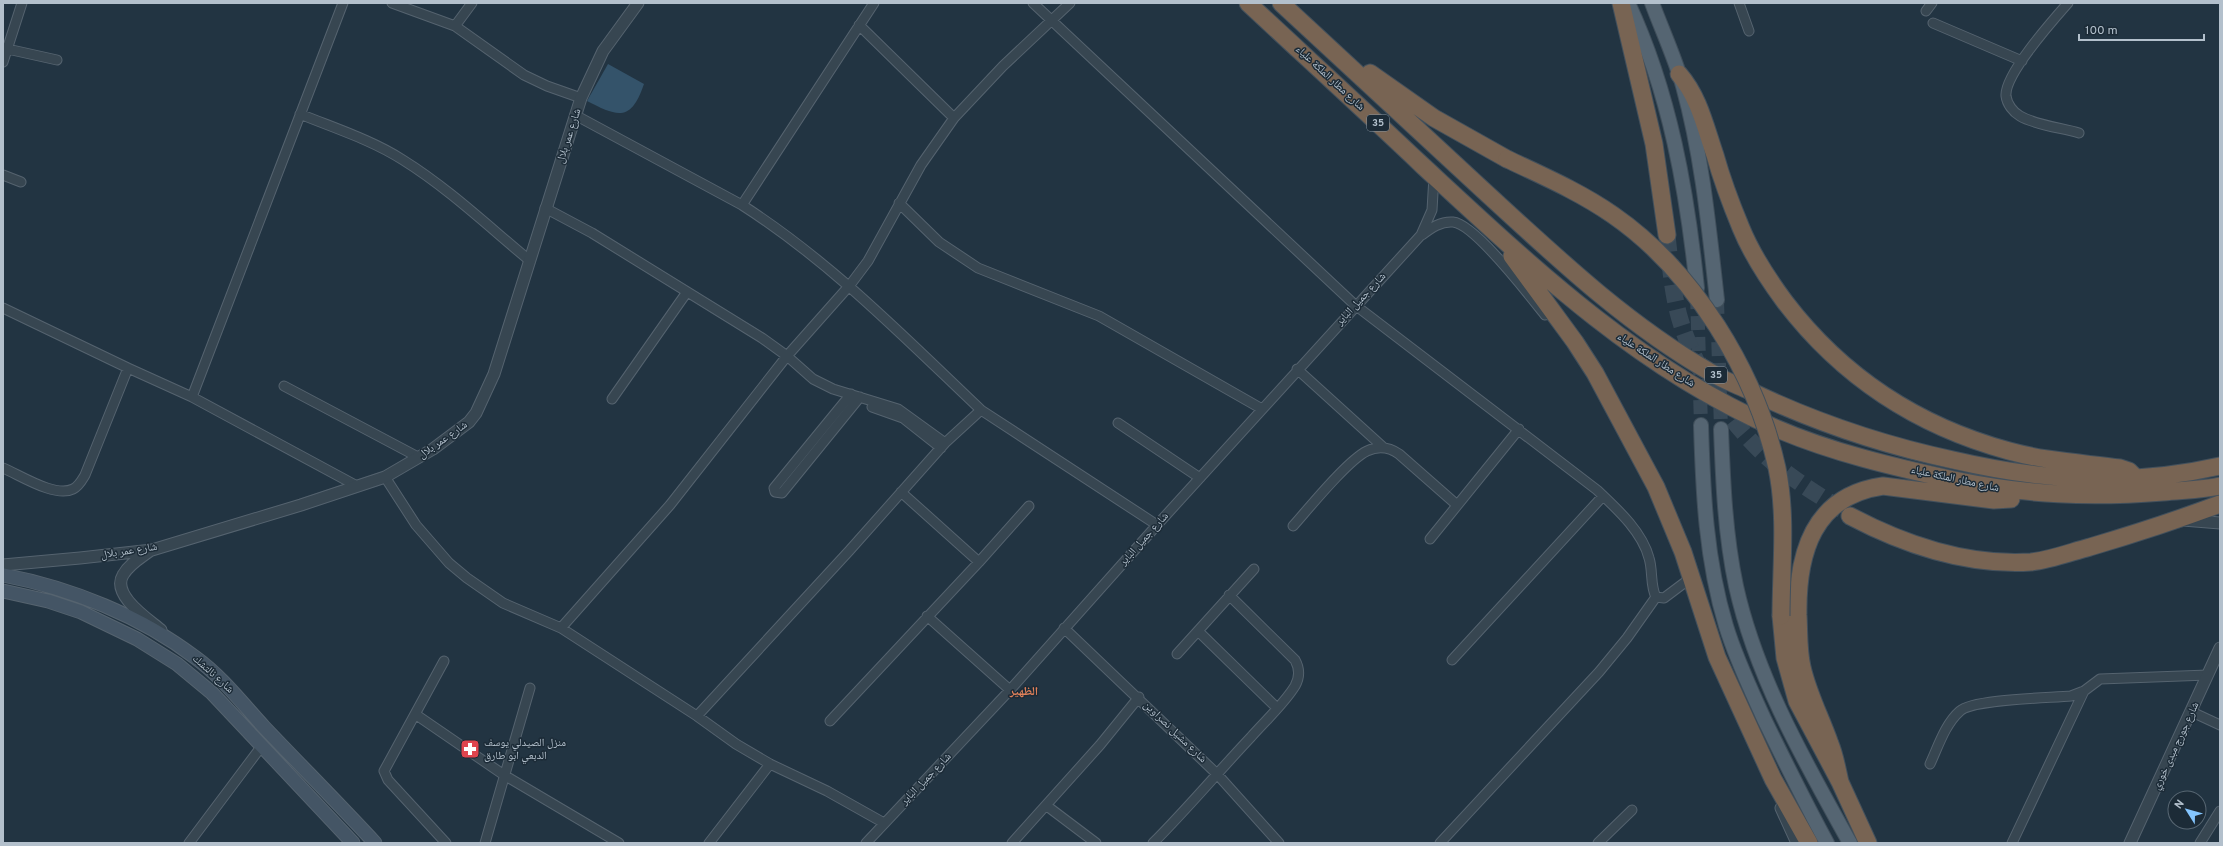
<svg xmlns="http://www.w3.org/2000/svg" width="2223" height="846" font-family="Overpass,'Noto Naskh Arabic',sans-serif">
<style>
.water{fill:#34536a}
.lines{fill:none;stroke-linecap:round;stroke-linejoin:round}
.primary-tunnel{stroke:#384957;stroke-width:14;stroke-dasharray:14 7;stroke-linecap:butt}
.motorway-tunnel{stroke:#384957;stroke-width:17;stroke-dasharray:17 8;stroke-linecap:butt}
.minor-casing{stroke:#55636f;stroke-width:11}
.tertiary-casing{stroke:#55636f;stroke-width:13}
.secondary-casing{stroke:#55636f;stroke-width:15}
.primary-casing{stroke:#404f5b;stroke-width:16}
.motorway-casing{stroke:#42505c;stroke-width:19}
.minor{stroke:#374651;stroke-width:9}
.tertiary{stroke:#374651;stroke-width:11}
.secondary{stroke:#445565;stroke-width:13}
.primary{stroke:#556572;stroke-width:14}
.motorway{stroke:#786453;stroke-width:17}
.motorway-bridge-casing{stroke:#42505c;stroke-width:19;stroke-linecap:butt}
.motorway-bridge{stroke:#786453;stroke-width:17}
.labels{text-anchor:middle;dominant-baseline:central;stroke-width:3;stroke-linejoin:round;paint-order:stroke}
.shield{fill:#1c2b37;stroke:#86939f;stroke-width:1}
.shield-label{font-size:10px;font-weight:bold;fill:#b3c0cc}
.street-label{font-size:11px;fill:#b3c0cc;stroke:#1c2b37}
.poi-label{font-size:11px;fill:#b3c0cc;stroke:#1c2b37;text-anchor:start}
.neighbourhood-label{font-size:12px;font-weight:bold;fill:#e0815a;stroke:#1c2b37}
</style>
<rect width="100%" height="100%" fill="#223442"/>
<!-- water -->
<path class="water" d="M608,64l36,20c-13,38 -26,33 -57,17z"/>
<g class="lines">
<!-- primary-tunnel -->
<path class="primary-tunnel" d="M1697,295l4,130
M1717,300l4,129"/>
<!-- motorway-tunnel -->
<path class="motorway-tunnel" d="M1667,235c3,27 5,55 12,81 15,53 48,104 88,141 24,22 53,39 80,56"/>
<defs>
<path id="minor" d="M343,3l-151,394 165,89
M392,3l63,23 17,-23
M1033,3l322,302 242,185c19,18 45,41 52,68 4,12 1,28 7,39l8,1 28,-21
M1739,3l10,28
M2068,3c-15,17 -64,72 -62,93 1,8 7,16 14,20 15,9 42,12 59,17
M1926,11l6,-8
M1933,23l89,38
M859,25l95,93
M455,26l69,49 23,11 34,12
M3,48l54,12
M3,62l19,-59
M300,114c34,14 72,26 103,46 45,28 85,66 126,100
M575,115l167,90c89,57 162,132 239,205
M3,175l18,7
M899,203l40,39 39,26 121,48 163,93
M742,205l132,-202
M545,208l47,25 170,105 25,18 26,23 20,10 65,20 47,34
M1422,235c9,-7 19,-14 31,-13 22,2 76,73 92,93
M3,308l125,60
M1297,369l86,78
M284,386l134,71
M851,394l-77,94 1,4 7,1 78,-96
M612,399l75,-107
M872,407l31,11 38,30
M1118,423l82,55
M3,468c17,7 52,30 70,21 6,-3 9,-9 12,-14l43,-107 64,29
M385,477l31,48 33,38 18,15 36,25 58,25 136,88 152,-165 96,-108 36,-33 176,115
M901,492l78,70
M1293,526c16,-18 55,-66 74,-75 11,-5 22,-4 32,3l58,51
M1430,539l89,-110
M927,616l83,74
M561,628l109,-123 117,-149 63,-71 18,-24 53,-96 33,-47 49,-52 67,-63
M1064,628l153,146 62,69
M1198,631l79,77
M1177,654l77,-85
M1452,660l151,-164
M444,661l-60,110 4,9 58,63
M2192,712l28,13
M415,714l89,61 115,68
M697,716l39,28 34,20 57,27 57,32
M830,721l149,-159 50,-56
M1930,764c8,-17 15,-40 30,-53 13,-12 90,-13 111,-15l13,-5 16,-12 108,-4
M1047,806l49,37
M189,843l72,-96
M485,843l45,-155
M709,843l61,-79
M866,843l144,-153 147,-165 264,-290 11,-25 2,-34
M1012,843l88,-98 39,-48
M1153,843c34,-34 65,-71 98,-106 14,-16 33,-33 44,-51 5,-9 5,-17 0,-26l-66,-65
M1440,843l159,-171 28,-34 29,-41
M1598,843l34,-33
M2012,843l72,-152
M2200,843l20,-32"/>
<path id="tertiary" d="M2183,520l37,3
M151,550c-9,7 -22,14 -28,25 -12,20 25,44 38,55
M3,565l77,-7 72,-8 149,-45 84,-28 48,-28 36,-27 7,-9 18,-39 87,-276 22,-47 35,-48
M1781,808l16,35
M2130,843l90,-195"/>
<path id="secondary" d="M3,575c68,13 138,41 193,83 26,19 46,45 68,69 37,39 75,77 111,116
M3,591l45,10 33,11 56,27 40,25 35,29 141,150"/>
<path id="primary" d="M1628,3c42,90 59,188 69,285
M1652,3c10,27 23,55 31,83 19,69 26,142 34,214
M1701,425c2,68 5,135 25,201 10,33 25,64 39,95 20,41 40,82 62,122
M1721,429c2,53 4,105 15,157 20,91 69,176 114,257"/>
<path id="motorway" d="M1248,3c58,54 117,108 175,163 107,99 215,202 350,261 57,25 121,40 181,53 74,15 134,18 209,12 19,-2 39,-2 57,-6
M1281,3c67,62 135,125 202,187 72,66 142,133 227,182 13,8 27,13 40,19 65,31 133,54 203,69 91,21 175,27 267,6
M1621,3l33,141 13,91
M1370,73l64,45 73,41
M1679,74c20,23 26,52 36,81 7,25 16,49 26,73 11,27 27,51 44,74 58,76 132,124 224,149 36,10 74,12 111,17l9,3 8,8
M1512,256l63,86 20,31 61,114 27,65 34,105 56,122 36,64
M1850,516c55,29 118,50 181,46 20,-2 40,-10 59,-15 44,-13 87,-27 130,-43
M1781,616l4,42 12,43 43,81 28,61
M1840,782c-3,-13 -5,-26 -10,-38 -9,-26 -22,-50 -28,-77 -4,-17 -3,-35 -4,-52 -1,-62 15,-119 85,-129l111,14 17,-1"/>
</defs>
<!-- minor casing -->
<use href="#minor" class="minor-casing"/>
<!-- tertiary casing -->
<use href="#tertiary" class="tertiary-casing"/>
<!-- secondary casing -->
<use href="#secondary" class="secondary-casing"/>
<!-- primary casing -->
<use href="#primary" class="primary-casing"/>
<!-- motorway casing -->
<use href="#motorway" class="motorway-casing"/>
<!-- minor -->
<use href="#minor" class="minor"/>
<!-- tertiary -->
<use href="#tertiary" class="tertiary"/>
<!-- secondary -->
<use href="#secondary" class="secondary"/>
<!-- primary -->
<use href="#primary" class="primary"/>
<!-- motorway -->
<use href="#motorway" class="motorway"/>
<defs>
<path id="motorway-bridge" d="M1507,159c36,17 73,33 106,56 81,56 143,158 164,253 10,48 4,99 4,148"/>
</defs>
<!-- motorway-bridge casing -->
<use href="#motorway-bridge" class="motorway-bridge-casing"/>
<!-- motorway-bridge -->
<use href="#motorway-bridge" class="motorway-bridge"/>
</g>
<!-- icons -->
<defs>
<symbol id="pharmacy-square" viewBox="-11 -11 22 22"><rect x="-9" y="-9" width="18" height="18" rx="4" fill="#e0444e" stroke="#1c2b37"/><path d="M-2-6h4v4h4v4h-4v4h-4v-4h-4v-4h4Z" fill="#fff"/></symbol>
</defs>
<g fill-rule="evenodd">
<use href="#pharmacy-square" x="459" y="738" width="22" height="22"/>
</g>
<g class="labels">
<!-- shield labels -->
<g class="shield">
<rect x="1367" y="115" width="22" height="16" rx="3"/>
<rect x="1705" y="367" width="22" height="16" rx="3"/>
</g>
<g class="shield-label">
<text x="1378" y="123">35</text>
<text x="1716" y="375">35</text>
</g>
<!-- street labels -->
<g class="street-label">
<text transform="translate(1330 78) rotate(43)">شارع مطار الملكة علياء</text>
<text transform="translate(569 136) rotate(-72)">شارع عمر بلال</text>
<text transform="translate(1361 299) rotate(-47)">شارع جميل الباير</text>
<text transform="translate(1656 360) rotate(33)">شارع مطار الملكة علياء</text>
<text transform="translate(443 440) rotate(-35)">شارع عمر بلال</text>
<text transform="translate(1955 479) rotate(12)">شارع مطار الملكة علياء</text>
<text transform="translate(1144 539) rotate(-48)">شارع جميل الباير</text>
<text transform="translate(129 551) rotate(-9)">شارع عمر بلال</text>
<text transform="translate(213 674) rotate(42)">شارع نالتشك</text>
<text transform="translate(1175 732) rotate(44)">شارع مشيل نصراوين</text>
<text transform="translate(2176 746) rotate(-65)">شارع جورج مبدى خوري</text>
<text transform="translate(926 779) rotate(-46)">شارع جميل الباير</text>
</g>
<!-- poi labels -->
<g class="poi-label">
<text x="484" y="743">منزل الصيدلي يوسف<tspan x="484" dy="13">الدبعي ابو طارق</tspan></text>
</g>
<!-- neighbourhood labels -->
<g class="neighbourhood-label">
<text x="1024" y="692">الظهير</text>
</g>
</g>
<!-- border -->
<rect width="2223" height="846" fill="none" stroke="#b3c0cc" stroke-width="8"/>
<!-- north arrow -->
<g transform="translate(2187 810) rotate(307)"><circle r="19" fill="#1c2b37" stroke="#586773"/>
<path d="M0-3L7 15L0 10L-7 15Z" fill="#85c6ff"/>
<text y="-6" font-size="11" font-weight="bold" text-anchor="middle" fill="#b3c0cc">N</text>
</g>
<!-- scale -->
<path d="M2079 34v6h125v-6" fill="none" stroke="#b3c0cc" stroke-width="2"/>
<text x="2085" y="34" font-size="12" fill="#b3c0cc" stroke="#1c2b37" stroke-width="3" paint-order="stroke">100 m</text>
</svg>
